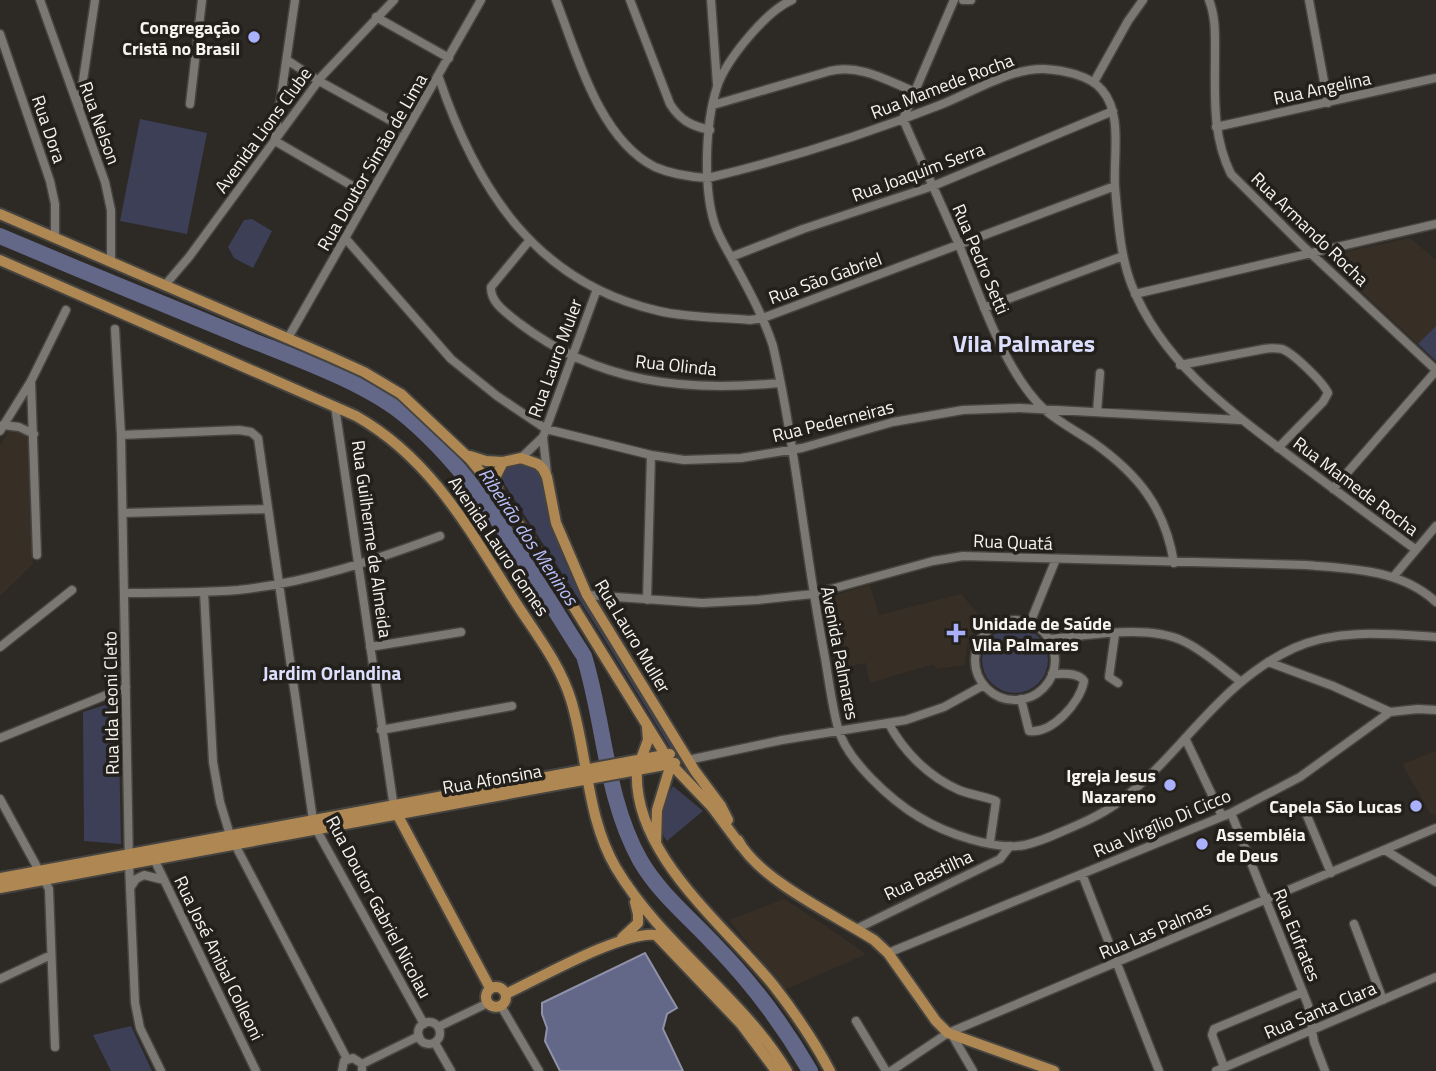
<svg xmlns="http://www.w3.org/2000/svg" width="1436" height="1071" font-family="'Titillium Web',sans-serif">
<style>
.built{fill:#372f26}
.green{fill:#3d3f57}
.water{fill:#636788;stroke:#8f91a8;stroke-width:2}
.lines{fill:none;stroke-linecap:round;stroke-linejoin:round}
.river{stroke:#636788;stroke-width:16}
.minor-casing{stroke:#464440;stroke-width:11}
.major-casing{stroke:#464440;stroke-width:14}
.minor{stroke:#7b7772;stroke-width:8}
.major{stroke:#ae8752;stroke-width:10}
.poi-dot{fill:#a9b0fc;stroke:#23201c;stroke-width:2.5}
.labels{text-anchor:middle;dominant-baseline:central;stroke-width:7;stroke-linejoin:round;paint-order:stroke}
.poi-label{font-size:18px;font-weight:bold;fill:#f6f4f1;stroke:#23201c;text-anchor:end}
.street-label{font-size:18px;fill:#f6f4f1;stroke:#23201c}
.water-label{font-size:19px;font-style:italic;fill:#b9c0fb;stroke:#23201c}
.neighbourhood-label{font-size:19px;font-weight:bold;fill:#dcdffd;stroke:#23201c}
.district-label{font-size:24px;font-weight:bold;fill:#dcdffd;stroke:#23201c}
</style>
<rect width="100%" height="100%" fill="#2d2925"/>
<!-- built -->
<path class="built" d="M1410,238l26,22v66l-18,18 -85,-79 -2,-5 5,-6z
M10,428l15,4 4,5 4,127 -33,32v-150z
M870,585l9,30 82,-21 23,27 -8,8 -9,15 -2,21 -29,4 -2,-5 -64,19 -4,-20 -30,6 -11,-65 4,-7z
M1436,751v65l-6,-3 -28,-49z
M784,899l43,28 39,27 -82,36 -55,-70z"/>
<!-- green -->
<path class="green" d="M140,119l67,14 -20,101 -67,-13z
M252,219l20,12 -19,37 -19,-10 -6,-11 16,-27z
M1436,326v35l-18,-17z
M522,462l19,9 11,57 13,34 16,31 94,155 -2,4 -73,-120 -100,-155c3,-11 12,-12 22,-15z
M982 660a33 33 0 1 1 66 0a33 33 0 1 1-66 0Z
M118,701l3,143 -37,-3 -1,-129z
M673,786l30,25 -36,30c-12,-15 -3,-39 6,-55z
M131,1026l21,45h-41l-18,-36z"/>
<!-- water -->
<path class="water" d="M645,953l32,55 -10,6 -4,15 20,42h-123l-15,-30 2,-13 -5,-14v-11z"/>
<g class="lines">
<!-- river -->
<path class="river" d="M0,236c80,34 160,67 241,100 51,21 125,46 166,81 76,64 124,157 177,239 21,68 21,141 56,204 19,33 48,56 74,84 36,37 70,82 96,127"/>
<defs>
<path id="minor" d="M40,0l65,182 6,28v50
M556,0c21,54 43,139 99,167 16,7 36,10 53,11 79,-19 156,-43 232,-73 31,-12 70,-37 104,-36 18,1 46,6 58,21 21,24 11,67 13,97 3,32 5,69 17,99 30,75 93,121 155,168 43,32 85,64 128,95
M630,0l40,104c10,16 21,22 40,26
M711,0l6,84
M792,0c-26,11 -66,60 -75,87 -12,37 -14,102 -2,138 4,12 11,23 17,34 15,28 31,56 41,87 23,102 32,208 52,312 4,23 7,48 13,70 8,32 54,73 81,89 26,16 76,34 106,28 12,-3 25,-8 36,-13 19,-8 38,-16 55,-28 66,-48 100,-120 178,-156 44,-20 95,-14 142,-11
M954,0l-51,119c18,42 38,84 56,126 21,50 46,129 86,165 15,13 33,22 49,33 45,32 71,65 80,120
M963,0h8
M1209,0c7,18 6,36 6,55 0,41 -3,81 16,119l74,74 131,122
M1309,0l19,103
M376,17l73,41
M0,34l50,147 5,23v33
M287,60l32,21 87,48
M439,78c38,112 97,205 220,233 29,7 61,6 91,9l13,-2 352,-132
M1094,82l34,-61 15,-21
M190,104l12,-104
M713,105l117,-34c30,-7 56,9 83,20
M79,107l16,-107
M1216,127l220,-49
M275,138l20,-138
M275,141l93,54
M346,239l105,120 46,37 49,33 105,26 33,5 57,-2 61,-10 91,-26 70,-12 56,-2 221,12
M529,241l-38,46c-1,16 17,27 28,36 79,60 165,69 261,60
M731,257l72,-28 130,-43 180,-75
M165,285l24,-28 133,-181 72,-76
M1135,294l301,-70
M984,308l139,-52
M115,329l6,106 8,429 6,139 5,25 21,43
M288,338l193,-338
M1180,365l84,-16c6,-1 12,-1 18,0 11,4 41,33 46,44l-5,9 -45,46
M31,381l6,174
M335,406l59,402
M1097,412l3,-39
M3,425l16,2 15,7
M0,431l31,-50 35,-71
M121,435l118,-5 12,2 7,6 55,382 3,9 108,195
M543,437l4,37
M521,458l22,-21 54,-148
M1333,489l103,-118
M123,513l145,-4
M1394,576l42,-50
M204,592l9,170 7,40 10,33 117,224
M125,593c38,0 75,0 113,-3 69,-7 137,-30 202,-54
M587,595l115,8 56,-3 55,-6 120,-33 30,-5 343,9c45,4 95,4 130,37
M647,600l4,-145
M975 660a40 40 0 1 1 80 0a40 40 0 1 1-80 0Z
M1030,623l26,-64
M1115,634l-6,43 9,6
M1049,639c38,-3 98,-15 134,2 20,9 38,26 57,40
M0,647l72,-57
M370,647l91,-15
M1268,662l65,24 57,26
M1021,699l8,32c23,3 51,-28 55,-50 -6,-9 -21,-7 -32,-7
M889,724c15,28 40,53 70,66 12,5 25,6 37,11l-6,41
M381,730l131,-24
M0,738l126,-51
M1185,738l37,78
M688,760l94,-20 124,-20 38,-13 40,-22
M0,799l49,90 6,158
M1305,811l26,62
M1231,813l77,192 6,37 11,29
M1385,850l51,32
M154,859l102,212
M1082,874l77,197
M130,888l6,-9 8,-4 20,5
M1354,924l29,76
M856,929l144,-70 10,-13
M888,953l343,-140 69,-36 90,-65 28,-3 18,1
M0,979l51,-24
M501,1006l38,65
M856,1021l30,50
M418 1033a11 11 0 1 1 22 0a11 11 0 1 1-22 0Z
M438,1027l50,-24
M952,1035l21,36
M435,1043l16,28
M362,1064l57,-28
M1224,1067l-12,-32 2,-6 89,-37
M342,1071l2,-10 9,-3 9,6v7
M891,1071l57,-38 488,-205
M1216,1071l220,-94"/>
<path id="major" d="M0,214l331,143 33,15 37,22 69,65 30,37 67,100 104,168 41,43 29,39
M0,260l356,156c76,43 114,115 160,187 20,31 44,61 55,97 17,55 15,117 45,168 46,77 125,127 171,203
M470,456l16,5 17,1 18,-4 17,6 5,5 4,8 9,46 31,72 108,176 26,35 7,14
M498,491l-3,-13 8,-16
M641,759l7,-19 -1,-13
M637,770c-5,84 88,155 137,216 21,27 40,55 56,85
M397,814l93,174
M738,840c21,40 97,75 136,100l14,13 48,68 12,12 106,38
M656,843l1,-33 14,-46
M0,878l670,-124
M0,888l675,-125
M622,938l16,-15v-9l-3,-12
M486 997a10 10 0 1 1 20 0a10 10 0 1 1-20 0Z
M506,994c32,-15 118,-64 150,-59l85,89 35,47"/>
</defs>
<!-- minor casing -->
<use href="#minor" class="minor-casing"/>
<!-- major casing -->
<use href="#major" class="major-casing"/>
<!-- minor -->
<use href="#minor" class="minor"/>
<!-- major -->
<use href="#major" class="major"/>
</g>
<!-- markers -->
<g class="poi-dot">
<circle cx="254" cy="37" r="7"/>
<path d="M952.5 622.5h7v7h7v7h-7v7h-7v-7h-7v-7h7z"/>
<circle cx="1170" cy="785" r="7"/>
<circle cx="1416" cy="806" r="7"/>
<circle cx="1202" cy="844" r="7"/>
</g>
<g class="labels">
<!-- poi labels -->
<g class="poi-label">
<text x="240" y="27">Congregação<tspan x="240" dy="21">Cristã no Brasil</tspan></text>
<text x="972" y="623" text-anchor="start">Unidade de Saúde<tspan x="972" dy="21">Vila Palmares</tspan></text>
<text x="1156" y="775">Igreja Jesus<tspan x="1156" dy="21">Nazareno</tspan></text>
<text x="1402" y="806">Capela São Lucas</text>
<text x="1216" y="834" text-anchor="start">Assembléia<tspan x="1216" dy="21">de Deus</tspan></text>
</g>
<!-- street labels -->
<g class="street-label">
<text transform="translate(942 86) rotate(-21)">Rua Mamede Rocha</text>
<text transform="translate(1322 88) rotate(-12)">Rua Angelina</text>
<text transform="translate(100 123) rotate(70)">Rua Nelson</text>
<text transform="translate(49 129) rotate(71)">Rua Dora</text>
<text transform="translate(263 130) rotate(-54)">Avenida Lions Clube</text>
<text transform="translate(372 162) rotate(-60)">Rua Doutor Simão de Lima</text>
<text transform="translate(918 172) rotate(-20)">Rua Joaquim Serra</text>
<text transform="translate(1310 229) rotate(44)">Rua Armando Rocha</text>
<text transform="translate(981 259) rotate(67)">Rua Pedro Setti</text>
<text transform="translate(825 278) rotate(-20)">Rua São Gabriel</text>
<text transform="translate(555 358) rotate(-70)">Rua Lauro Muler</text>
<text transform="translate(676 365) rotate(6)">Rua Olinda</text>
<text transform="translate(833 421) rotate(-14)">Rua Pederneiras</text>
<text transform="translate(1356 486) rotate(37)">Rua Mamede Rocha</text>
<text transform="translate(372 539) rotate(82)">Rua Guilherme de Almeida</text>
<text transform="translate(1013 542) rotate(2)">Rua Quatá</text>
<text transform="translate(499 546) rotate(56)">Avenida Lauro Gomes</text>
<text transform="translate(633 636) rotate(59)">Rua Lauro Muller</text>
<text transform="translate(840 653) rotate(79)">Avenida Palmares</text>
<text transform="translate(111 703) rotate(-91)">Rua Ida Leoni Cleto</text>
<text transform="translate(492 779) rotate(-10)">Rua Afonsina</text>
<text transform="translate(1162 823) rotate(-23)">Rua Virgílio Di Cicco</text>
<text transform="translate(928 875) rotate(-25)">Rua Bastilha</text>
<text transform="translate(379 907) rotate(62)">Rua Doutor Gabriel Nicolau</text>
<text transform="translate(1155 930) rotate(-23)">Rua Las Palmas</text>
<text transform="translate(1297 935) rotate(68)">Rua Eufrates</text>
<text transform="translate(219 958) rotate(64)">Rua José Anibal Colleoni</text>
<text transform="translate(1320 1010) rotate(-23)">Rua Santa Clara</text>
</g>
<!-- water labels -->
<g class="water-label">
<text transform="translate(529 536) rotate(56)">Ribeirão dos Meninos</text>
</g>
<!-- neighbourhood labels -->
<g class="neighbourhood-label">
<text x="332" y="672">Jardim Orlandina</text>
</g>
<!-- district labels -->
<g class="district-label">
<text x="1024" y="343">Vila Palmares</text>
</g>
</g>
</svg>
